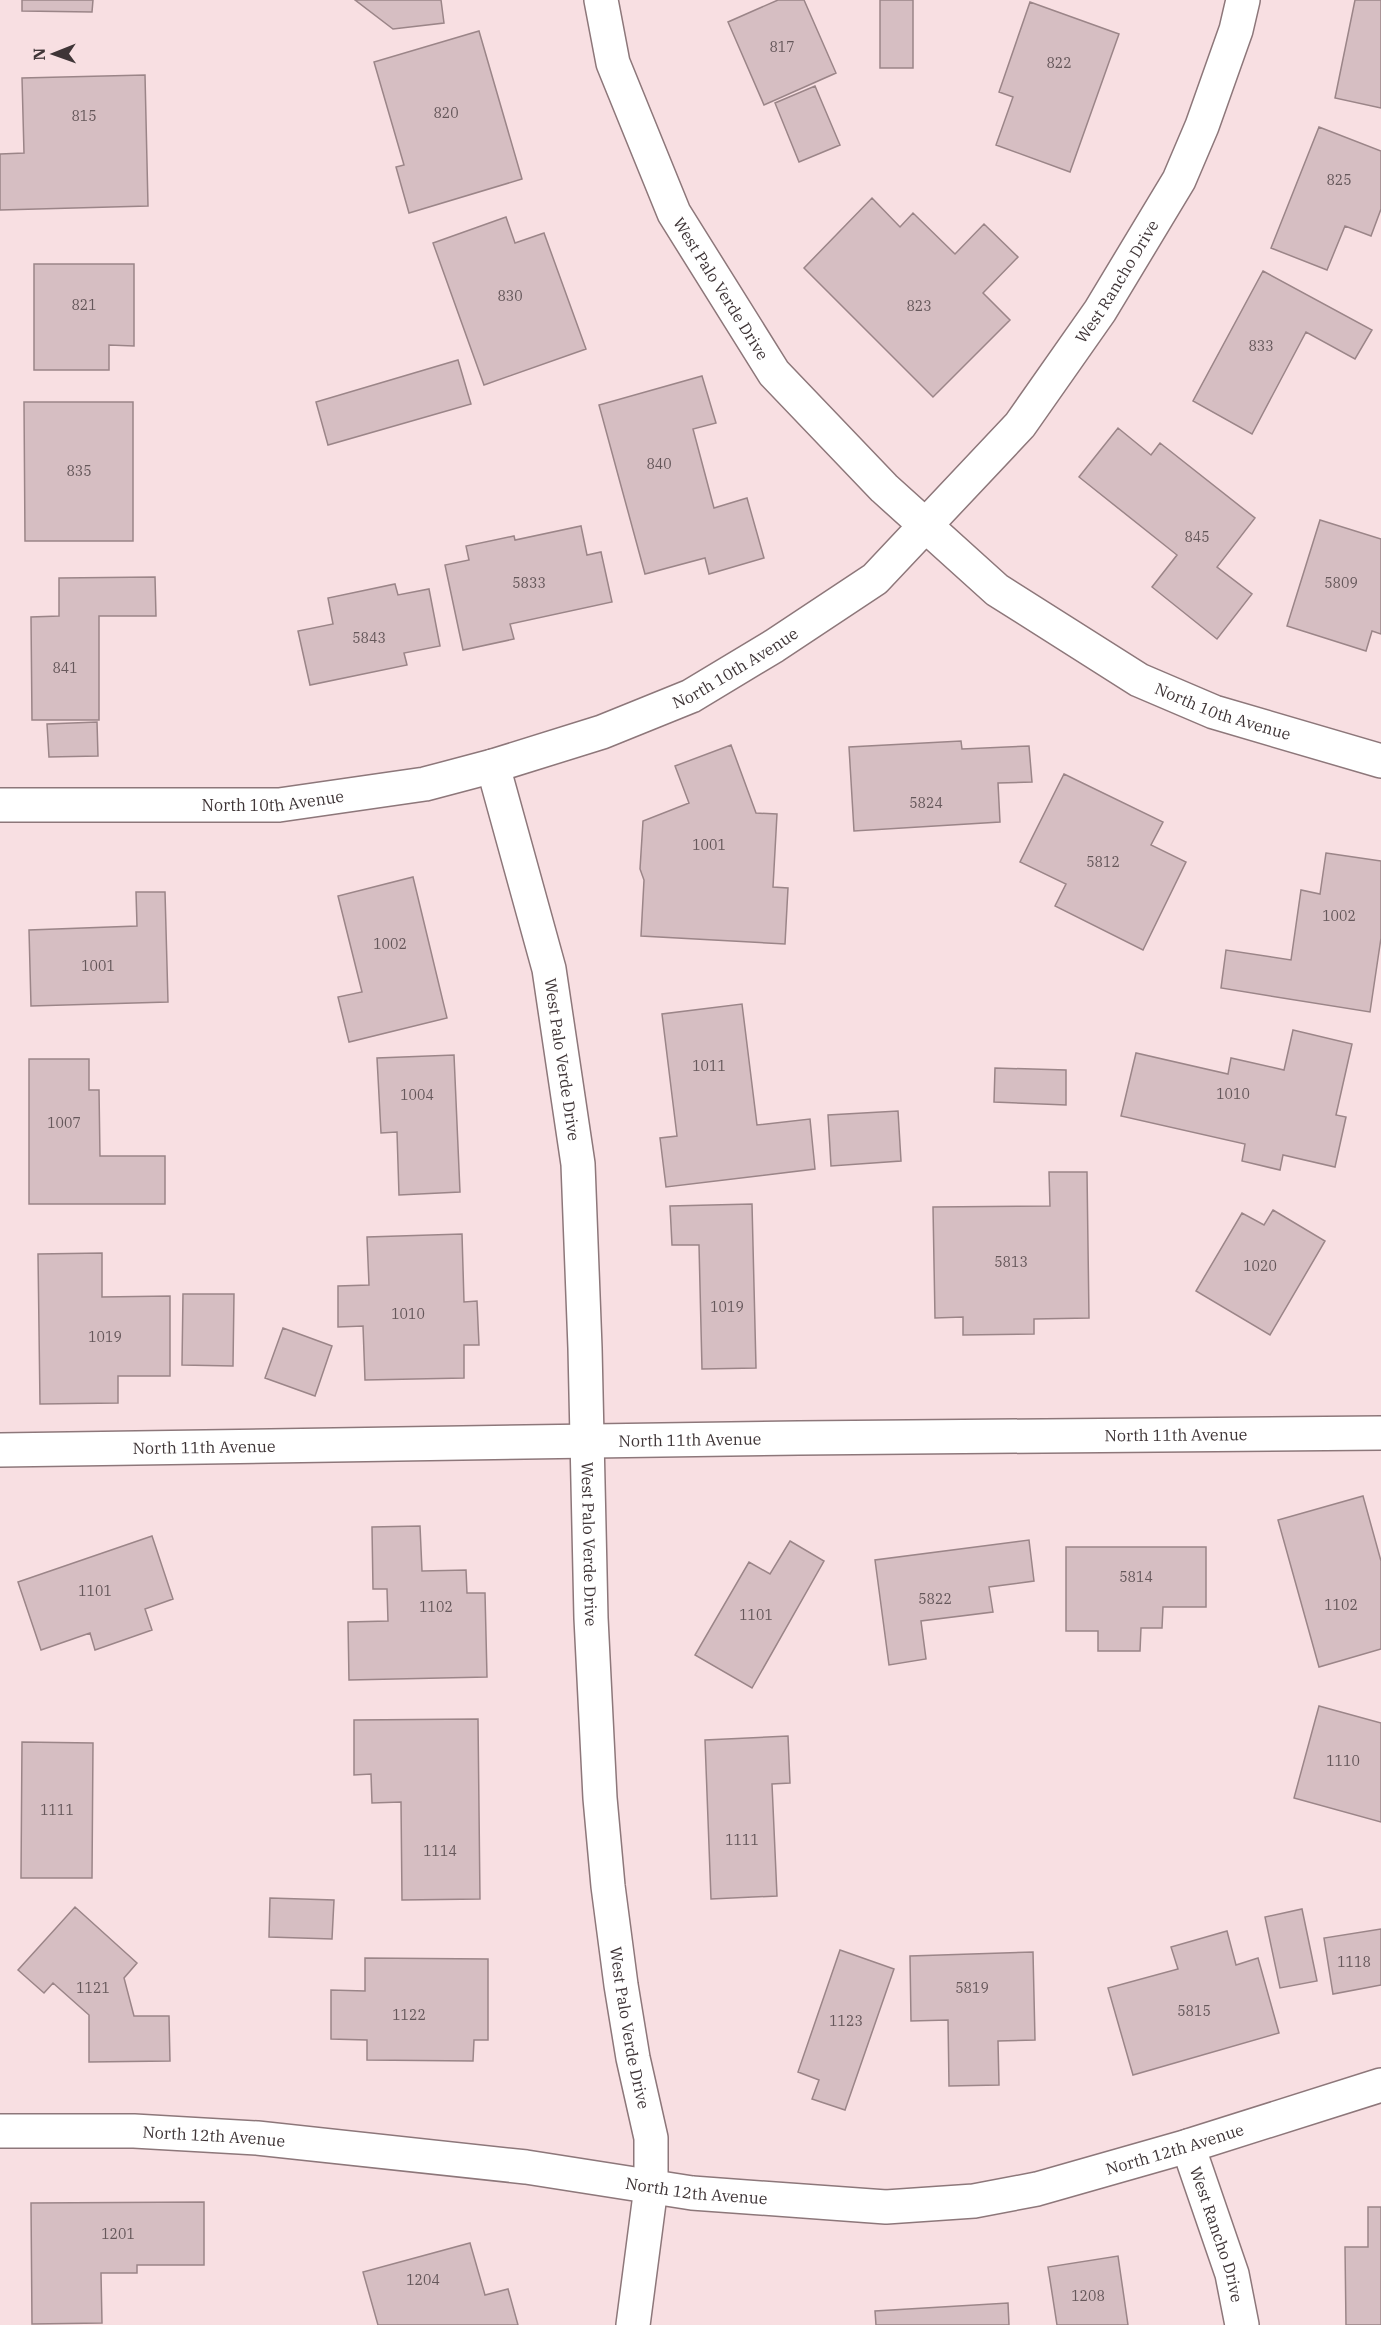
<svg xmlns="http://www.w3.org/2000/svg" width="1381" height="2325" font-family="'IBM Plex Serif',serif">
<style>
.building{fill:#d6bec2;stroke:#9b8588;stroke-width:1.5}
.lines{fill:none;stroke-linecap:round;stroke-linejoin:round}
.minor-casing{stroke:#8d777a;stroke-width:36}
.minor{stroke:#fff;stroke-width:33}
.labels{text-anchor:middle;dominant-baseline:central;stroke-width:6;stroke-linejoin:round;paint-order:stroke}
.number-label{font-size:14px;fill:#65575a}
.street-label{font-size:16px;fill:#3f3537;stroke:#f8dfe2}
</style>
<rect width="100%" height="100%" fill="#f8dfe2"/>
<!-- building -->
<path class="building" d="M22,0h71l-1,12 -70,-1z
M355,0h86l3,23 -51,6z
M778,0h26l32,73 -72,32 -36,-83z
M880,0h33v68h-33z
M1355,0h26v108l-46,-10z
M1030,2l89,32 -49,138 -74,-27 17,-48 -14,-5z
M479,31l43,148 -113,34 -13,-46 8,-2 -30,-103z
M145,75l3,131 -148,4v-56l24,-1 -2,-75z
M815,86l25,59 -41,17 -24,-59z
M1319,127l62,24v58l-10,27 -26,-10 -18,44 -56,-22z
M872,198l28,29 13,-14 42,41 29,-30 34,33 -35,36 27,27 -77,77 -129,-129z
M506,217l9,26 29,-10 42,116 -102,36 -51,-142z
M34,264h100v82l-25,-1v25h-75z
M1263,271l109,59 -17,29 -49,-27 -54,102 -59,-33z
M458,360l13,44 -143,41 -12,-43z
M702,376l14,47 -23,6 21,79 33,-10 17,60 -55,16 -4,-16 -60,16 -46,-169z
M24,402h109v139h-108z
M1118,428l33,27 9,-12 95,75 -38,49 35,27 -35,45 -65,-52 25,-32 -98,-78z
M1320,520l61,19v95l-9,-3 -6,20 -79,-25z
M581,526l6,29 14,-3 11,50 -102,22 4,15 -51,11 -18,-85 24,-5 -3,-14 48,-10 1,4z
M155,577l1,39h-57v104h-67l-1,-103 28,-1v-38z
M395,584l3,11 31,-6 11,57 -36,7 3,12 -97,20 -12,-54 35,-7 -5,-26z
M97,722l1,34 -49,1 -2,-33z
M961,741l1,8 67,-3 3,36 -34,1 2,39 -146,9 -5,-84z
M731,745l25,68 21,1 -4,73 15,1 -3,56 -144,-8 3,-56 -4,-11 3,-48 46,-18 -14,-37z
M1064,774l99,48 -12,23 35,17 -43,88 -88,-44 11,-22 -46,-22z
M1326,853l55,8v77l-11,74 -149,-24 5,-38 65,10 10,-70 19,4z
M413,877l34,141 -98,24 -11,-45 24,-5 -24,-96z
M136,892h29l3,110 -137,4 -2,-76 108,-4z
M742,1004l15,121 53,-6 5,50 -149,18 -6,-49 17,-2 -15,-122z
M1293,1030l59,14 -16,71 10,2 -11,50 -52,-12 -3,15 -38,-9 3,-17 -124,-28 15,-63 92,21 3,-16 53,12z
M454,1055l6,137 -61,3 -2,-63 -16,1 -4,-75z
M29,1059h60v31h10l1,66h65v48h-136z
M995,1068l71,2v35l-72,-3z
M898,1111l3,50 -70,5 -3,-51z
M1049,1172h38l2,146 -55,1v15l-71,1v-18l-28,1 -2,-111 117,-1z
M752,1204l4,164 -54,1 -3,-124h-27l-2,-39z
M1273,1210l52,31 -55,94 -74,-44 46,-78 22,12z
M462,1234l2,68 13,-1 2,44h-15v33l-99,2 -2,-54 -25,1v-41l31,-1 -2,-48z
M102,1253v44l68,-1v80h-52v27l-78,1 -2,-150z
M183,1294h51l-1,72 -51,-1z
M283,1328l49,18 -17,50 -50,-18z
M1363,1496l18,65v88l-62,18 -41,-147z
M420,1526l2,45 44,-1 1,23h18l2,84 -138,3 -1,-58 40,-1 -1,-32h-14l-1,-62z
M152,1536l21,63 -28,10 7,21 -57,20 -5,-17 -49,17 -23,-68z
M1029,1540l5,41 -45,6 4,25 -72,9 5,38 -37,6 -14,-105z
M790,1541l34,20 -72,127 -57,-33 54,-93 21,12z
M1066,1547h140v60h-43l-1,21h-21l-1,23h-42v-20h-32z
M1319,1706l62,17v99l-87,-24z
M478,1719l2,180 -78,1 -1,-98 -29,1 -1,-29 -17,1v-55z
M788,1736l2,47 -18,1 5,112 -66,3 -6,-159z
M22,1742l71,1 -1,135h-71z
M270,1898l64,2 -2,39 -63,-2z
M75,1907l62,56 -13,15 10,38h35l1,45 -81,1v-47l-36,-32 -9,10 -26,-23z
M1302,1909l15,72 -37,7 -15,-71z
M1381,1929v56l-48,9 -9,-56z
M1227,1931l9,34 22,-7 21,75 -146,42 -25,-87 70,-19 -7,-22z
M840,1950l54,19 -49,141 -33,-11 7,-19 -21,-8z
M1033,1952l2,88 -37,1 1,44 -50,1 -1,-66 -37,1 -1,-65z
M365,1958l123,1v81h-14l-1,21 -106,-1v-20l-36,-1v-49l34,1z
M204,2202v63h-67v8h-36l1,50 -70,1 -1,-121z
M1368,2207h13v118h-35l-1,-78h23z
M470,2243l15,52 23,-6 10,36h-140l-15,-53z
M1118,2256l10,69h-71l-9,-58z
M1008,2303l1,22h-133l-1,-14z"/>
<g class="lines">
<defs>
<g id="minor">
<path id="s1" d="M601,0l12,63 61,150 100,160 110,115 113,102 142,90 75,32 167,49"/>
<path id="s2" d="M493,766l56,203 29,195 7,184 6,270 9,180 8,88 13,99 12,73 18,80v49l-18,138"/>
<path id="s3" d="M0,805h279l146,-21 68,-18 109,-34 89,-36 83,-50 101,-67 145,-154 80,-114 79,-131 23,-54 34,-96 7,-30"/>
<path id="s4" d="M0,1450l799,-12 582,-5"/>
<path id="s5" d="M0,2131h134l123,7 269,29 166,26 194,14 88,-6 63,-12 151,-43 193,-61"/>
<path id="s6" d="M1188,2146l44,128 10,51"/>
</g>
</defs>
<!-- minor casing -->
<use href="#minor" class="minor-casing"/>
<!-- minor -->
<use href="#minor" class="minor"/>
</g>
<g class="labels">
<!-- number labels -->
<g class="number-label">
<text x="782" y="47">817</text>
<text x="1059" y="63">822</text>
<text x="446" y="113">820</text>
<text x="84" y="116">815</text>
<text x="1339" y="180">825</text>
<text x="510" y="296">830</text>
<text x="84" y="305">821</text>
<text x="919" y="306">823</text>
<text x="1261" y="346">833</text>
<text x="659" y="464">840</text>
<text x="79" y="471">835</text>
<text x="1197" y="537">845</text>
<text x="529" y="583">5833</text>
<text x="1341" y="583">5809</text>
<text x="369" y="638">5843</text>
<text x="65" y="668">841</text>
<text x="926" y="803">5824</text>
<text x="709" y="845">1001</text>
<text x="1103" y="862">5812</text>
<text x="1339" y="916">1002</text>
<text x="390" y="944">1002</text>
<text x="98" y="966">1001</text>
<text x="709" y="1066">1011</text>
<text x="1233" y="1094">1010</text>
<text x="417" y="1095">1004</text>
<text x="64" y="1123">1007</text>
<text x="1011" y="1262">5813</text>
<text x="1260" y="1266">1020</text>
<text x="727" y="1307">1019</text>
<text x="408" y="1314">1010</text>
<text x="105" y="1337">1019</text>
<text x="1136" y="1577">5814</text>
<text x="95" y="1591">1101</text>
<text x="935" y="1599">5822</text>
<text x="1341" y="1605">1102</text>
<text x="436" y="1607">1102</text>
<text x="756" y="1615">1101</text>
<text x="1343" y="1761">1110</text>
<text x="57" y="1810">1111</text>
<text x="742" y="1840">1111</text>
<text x="440" y="1851">1114</text>
<text x="1354" y="1962">1118</text>
<text x="93" y="1988">1121</text>
<text x="972" y="1988">5819</text>
<text x="1194" y="2011">5815</text>
<text x="409" y="2015">1122</text>
<text x="846" y="2021">1123</text>
<text x="118" y="2234">1201</text>
<text x="423" y="2280">1204</text>
<text x="1088" y="2296">1208</text>
</g>
<!-- street labels -->
<g class="street-label">
<text stroke="none"><textPath href="#s3" startOffset="1310">West Rancho Drive</textPath></text>
<text stroke="none"><textPath href="#s1" startOffset="315">West Palo Verde Drive</textPath></text>
<text stroke="none"><textPath href="#s3" startOffset="759">North 10th Avenue</textPath></text>
<text stroke="none"><textPath href="#s1" startOffset="984">North 10th Avenue</textPath></text>
<text stroke="none"><textPath href="#s3" startOffset="273">North 10th Avenue</textPath></text>
<text stroke="none"><textPath href="#s2" startOffset="302">West Palo Verde Drive</textPath></text>
<text stroke="none"><textPath href="#s4" startOffset="1176">North 11th Avenue</textPath></text>
<text stroke="none"><textPath href="#s4" startOffset="690">North 11th Avenue</textPath></text>
<text stroke="none"><textPath href="#s4" startOffset="204">North 11th Avenue</textPath></text>
<text stroke="none"><textPath href="#s2" startOffset="788">West Palo Verde Drive</textPath></text>
<text stroke="none"><textPath href="#s2" startOffset="1274">West Palo Verde Drive</textPath></text>
<text stroke="none"><textPath href="#s5" startOffset="214">North 12th Avenue</textPath></text>
<text stroke="none"><textPath href="#s5" startOffset="1186">North 12th Avenue</textPath></text>
<text stroke="none"><textPath href="#s5" startOffset="700">North 12th Avenue</textPath></text>
<text stroke="none"><textPath href="#s6" startOffset="93">West Rancho Drive</textPath></text>
</g>
</g>
<!-- north arrow -->
<g transform="translate(54 54) rotate(269)" stroke="#f8dfe2" stroke-width="4.5" paint-order="stroke">
<path d="M0-4.5L10 22L0 15L-10 22Z" fill="#3f3537"/>
<text y="-9" font-size="16" font-weight="bold" text-anchor="middle" fill="#3f3537">N</text>
</g>
</svg>
